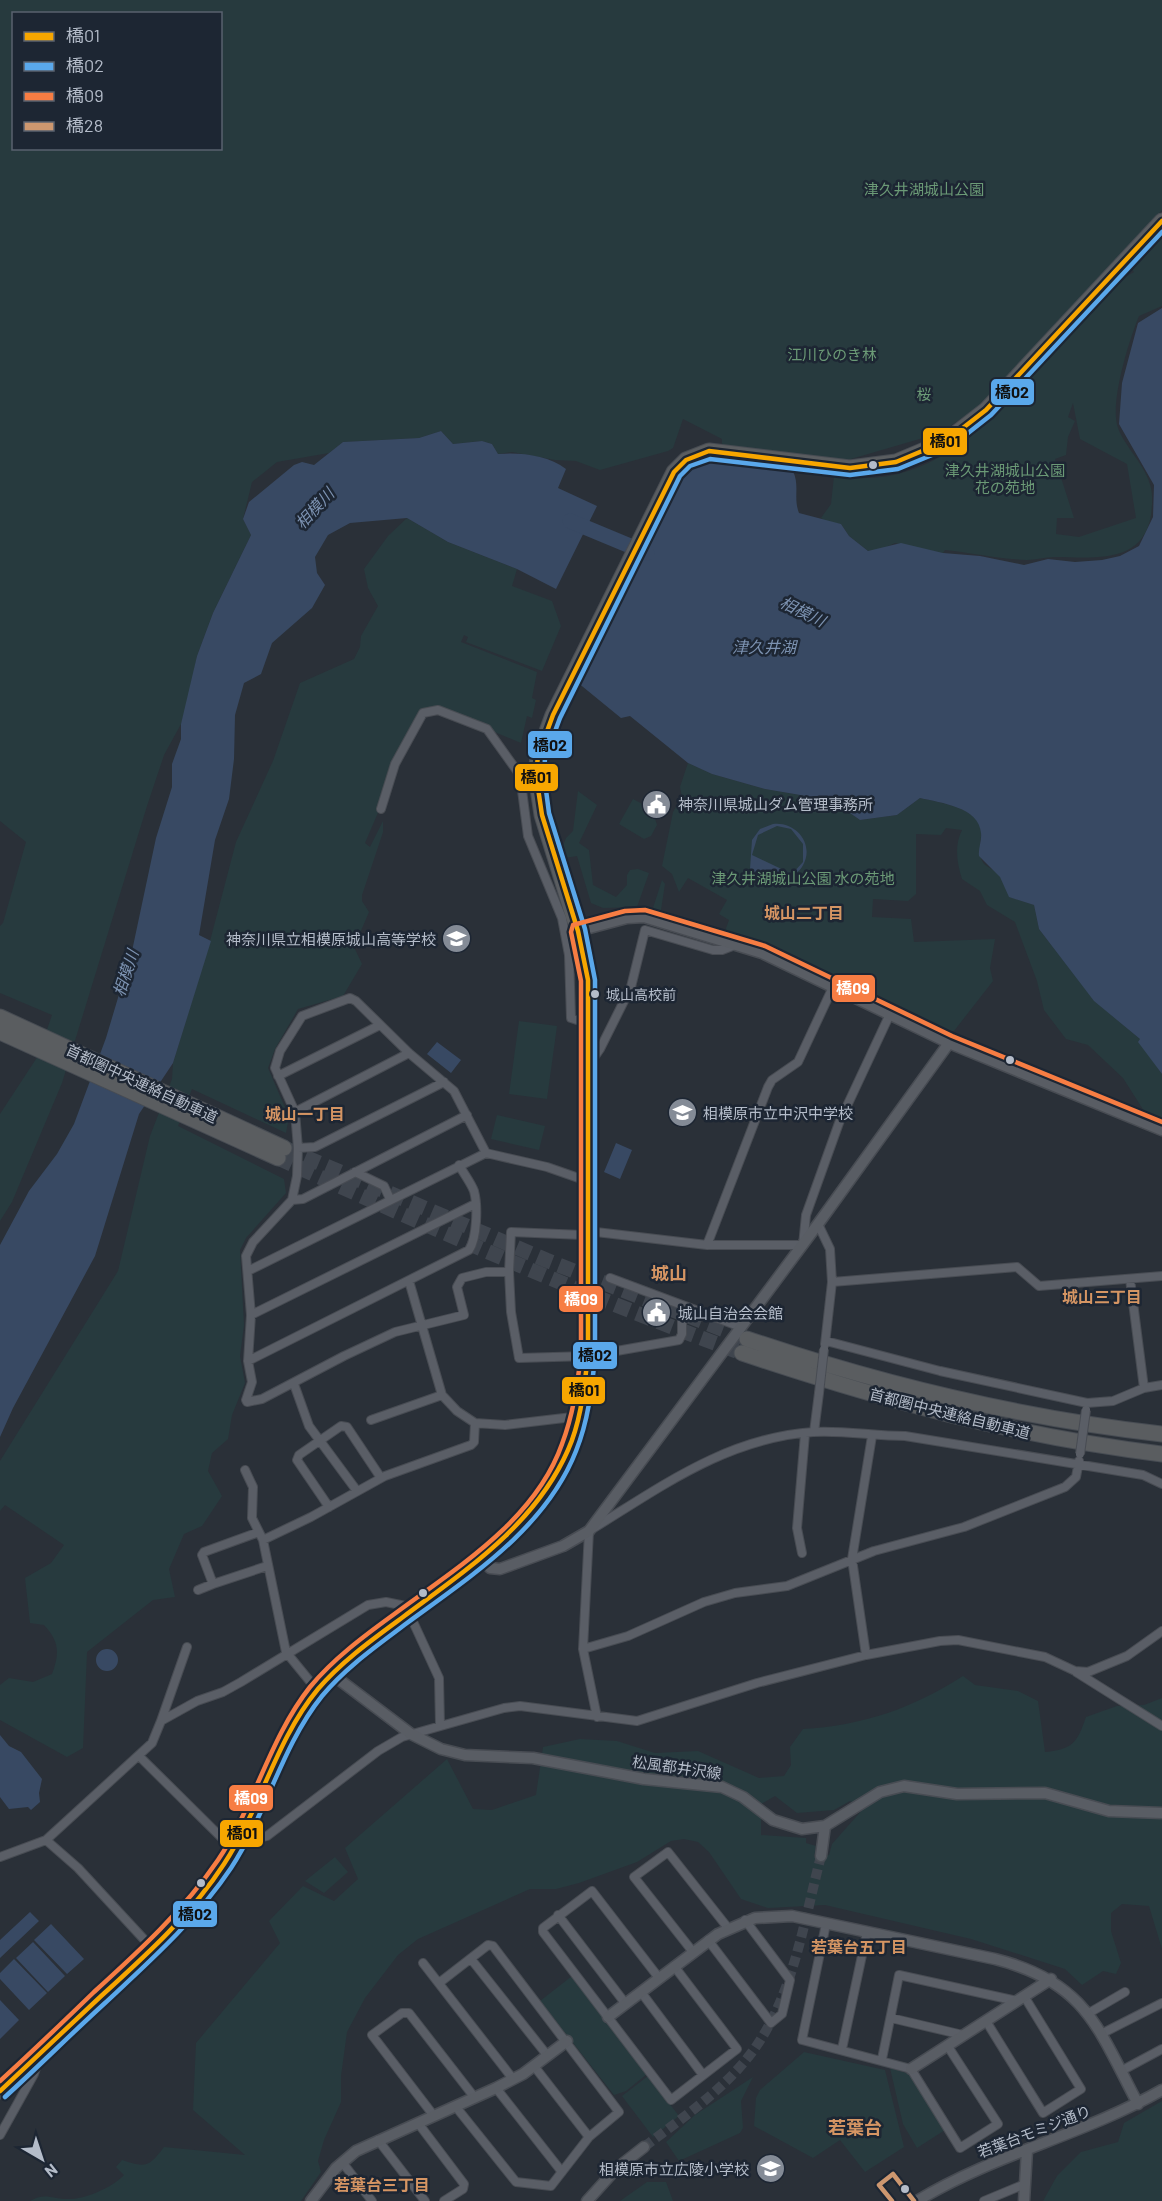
<svg xmlns="http://www.w3.org/2000/svg" width="1162" height="2201" font-family="Barlow,'Noto Sans JP',sans-serif">
<style>
.green{fill:#273a3e;fill-rule:evenodd}
.water{fill:#384963;fill-rule:evenodd}
.lines{fill:none;stroke-linecap:round;stroke-linejoin:round}
.river{stroke:#384963;stroke-width:15}
.secondary-tunnel{stroke:#3f454e;stroke-width:10;stroke-dasharray:10 5;stroke-linecap:butt}
.highway-tunnel{stroke:#3f454e;stroke-width:15;stroke-dasharray:15 8;stroke-linecap:butt}
.street-casing{stroke:#484c53;stroke-width:10}
.secondary-casing{stroke:#484c53;stroke-width:13}
.highway-casing{stroke:#474c53;stroke-width:17}
.street{stroke:#5a5e66;stroke-width:8}
.secondary{stroke:#595d64;stroke-width:10}
.highway{stroke:#5a5d60;stroke-width:15}
.street-bridge-casing{stroke:#484c53;stroke-width:10;stroke-linecap:butt}
.street-bridge{stroke:#5a5e66;stroke-width:8}
.bus-1-casing{stroke:#1d2633;stroke-width:9}
.bus-2-casing{stroke:#1d2633;stroke-width:9}
.bus-3-casing{stroke:#1d2633;stroke-width:9}
.bus-4-casing{stroke:#1d2633;stroke-width:9}
.bus-1{stroke:#f7a600;stroke-width:4.5}
.bus-2{stroke:#5aa8eb;stroke-width:4.5}
.bus-3{stroke:#f77d43;stroke-width:4.5}
.bus-4{stroke:#cd976f;stroke-width:4.5}
.bus-dot{fill:#b4bcc9;stroke:#1d2633;stroke-width:2}
.labels{text-anchor:middle;dominant-baseline:central;stroke-width:5;stroke-linejoin:round;paint-order:stroke}
.bus-label{font-size:14px;fill:#b4bcc9;stroke:#1d2633;text-anchor:start}
.park-label{font-size:15px;fill:#6b9a76;stroke:#1d2633}
.poi-label{font-size:15px;fill:#b4bcc9;stroke:#1d2633;text-anchor:start}
.street-label{font-size:15px;fill:#b4bcc9;stroke:#1d2633}
.water-label{font-size:16px;font-style:italic;fill:#7c92b1;stroke:#1d2633}
.neighbourhood-label{font-size:16px;font-weight:bold;fill:#d59563;stroke:#1d2633}
.quarter-label{font-size:18px;font-weight:bold;fill:#d59563;stroke:#1d2633}
.line-badge{stroke:#1d2633;stroke-width:2}
.badge-label{font-size:16px;text-anchor:middle;font-weight:bold;fill:#fff}
.pale-badge-label{font-size:16px;text-anchor:middle;font-weight:bold;fill:#111}
</style>
<rect width="100%" height="100%" fill="#2a3038"/>
<!-- green -->
<path class="green" d="M0,0h1162v210l-181,195 -41,28 -96,28 -122,-16v-6l-39,-20 -10,29 -5,3 -68,19 -24,-9 -21,-1 -43,-8 -14,2 -6,-10 -10,-3 -29,3 -12,-13 -22,7 -76,4 -14,11 -52,9 -25,20 -9,37 8,16 -38,78 -16,43 -8,44 -8,24 -17,31 -17,51 -85,277 -50,119 -12,19v-107l38,-58 14,-41 -52,-22v-67l3,-3 23,-81 -26,-21zM14,14h206v134h-206z
M1162,235v71l-23,10c-10,24 -30,88 -21,112 8,21 28,37 33,60 2,9 1,18 0,27 -8,50 -58,42 -97,42 -9,0 -18,3 -27,3 -27,-1 -55,-7 -82,-10l-2,3 -48,-10 -13,6 -14,2 -19,-15 -8,-12 -12,-1 -8,-5 10,-14 3,-28c95,15 148,-48 206,-111 28,-31 52,-56 80,-85l14,-8 -3,-4zM1073,403l7,36 47,25 9,54 -57,19 -23,-3 1,-16h17l-19,-59 11,-4 2,-18 7,-16 -7,-4z
M407,518l41,24 69,27 -5,17 40,15 9,25 -19,45 -76,-29 2,-5 -4,-2 -3,7 76,30 -5,26 4,2 -4,18 -5,-2 -6,27 -88,-37 -11,4 -57,133 5,4 13,-26v11l-21,63v6l7,11 -15,35 8,17 -19,32 -45,13 -23,40 -7,19 21,49 -3,16 -94,-44 -14,37 106,53 2,14 -40,45 -6,12 4,75 -4,31 5,27 -13,32 -4,24 -16,14 -4,18 14,25 -20,30 -18,8 -15,35 6,28 -22,3 -66,52 -4,96 -16,9 -67,-37v-35l9,-7 24,4 19,-8c8,-21 7,-33 -8,-49l-14,-2 -5,-45 26,-15 13,-18 -59,-40 -5,6v-50l118,-190 32,-135 22,-57 1,-16 37,-122 26,-99 37,-81 27,-78 54,-24 6,-12 1,-11 17,-30 -10,-18 -4,-19 24,-33z
M688,763l24,11 53,15 41,7 28,15h13l13,9 37,-5 23,-17c21,5 65,10 61,39 -1,8 -3,19 3,27 3,3 9,5 12,8 7,6 10,16 14,25l24,8 5,24 55,71 46,39 -1,3 23,32v45l-18,-8 -21,-33 -35,-33 -22,-6 -22,-29 -7,-29 -22,-59 -28,-17 -7,-14 -18,-12c-5,-16 -8,-33 0,-49l-16,-2 -5,7 -25,-1v60l-8,7 -35,-2 -1,18 39,2 3,23 81,-3 -5,29 3,13 -39,50 -14,2 -182,-84 -100,-33 -5,-8 9,-28 3,4 -4,26 64,21 4,-11 -10,-6 8,-14 -39,-22 -9,14 -7,-18 -10,-8 11,-54 9,-15 -2,-10z
M578,791l19,14 -18,38 10,7 4,35 23,12 11,-12v-10l3,-5 8,-1 11,4 -12,34 -34,1 -12,-5 -14,-47 -12,2 -3,-10 4,-10 7,-7z
M633,799l19,10 5,16 -6,11 -7,3 -25,-15z
M519,1021l38,5 -10,73 -38,-5z
M497,1115l48,11 -6,24 -48,-11z
M963,1676l12,9 43,6 20,10 7,51c28,-3 32,-9 41,-35l31,-11 27,-1 18,-7v251l-13,-43 -27,-2 -11,9v18l10,32 -5,11 -13,-3 -21,14 -17,-16 -94,-30 -146,-34 -57,3 -27,-9 -32,-47 -11,-10 -14,-3 -13,2 -34,21 -58,21 -23,6h-26l-112,50 -20,16 -33,43 -18,34 -6,44v26l-17,38 -6,21 3,11 -20,29h-271c14,-9 23,-2 37,-2 18,1 46,-12 57,-24l-8,-8 6,-7c24,8 27,7 42,-13l81,8 -52,-45 3,-67 84,-100 -11,-22 34,-35 31,15 24,-22 -13,-31 102,-89 26,50 19,1 44,-15 7,-48 37,-8 37,2 38,12 43,-2 61,27 25,-2 7,-11 -1,-18 13,-18c58,-3 111,-21 160,-53zM775,1796l22,17 37,-3 16,-9 13,8 -31,35 -3,11 -15,2 2,-11 -10,-3v-5l-45,-3v-31z
M335,1857l13,15 -24,21 -19,-12z
M572,1976l75,98 -21,17 -12,4 -74,-94z
M804,2052l81,18 19,77 -39,25 -25,-32 -27,18 -59,-32 2,-28 4,-8z
M890,2068l20,6 35,56 -28,18 -14,-24z
M648,2076l31,40 -26,21 -31,-41z
M753,2077l-12,24 2,27 -3,5 -61,28 -13,-19 29,-27z
M1162,2101v100h-119l14,-25 24,-24 37,-10 6,-19z
M647,2182h19l7,19h-53z"/>
<!-- water -->
<path class="water" d="M1162,308v766l-24,-32 2,-3 -46,-38 -55,-72 -5,-24 -25,-8 -9,-20 -21,-21c-1,-7 3,-16 2,-23 -2,-26 -40,-30 -61,-35l-23,17 -37,5 -13,-9h-13l-28,-15 -41,-7 -53,-15 -24,-11 -58,-47 -9,2 -44,-36 99,-198c28,-38 77,-19 117,-13 7,15 0,27 6,42l42,11 8,12 19,15 33,-8 42,10 37,3 44,9 24,-6 27,3 27,-2 18,-4 19,-10 14,-29 1,-32 -35,-61 3,-41 16,-60z
M441,431l12,13 29,-3 10,3 6,10c22,-2 50,1 68,15l-8,19 39,18 -41,83 -39,-20 -69,-27 -41,-24 -57,5 -22,12 -13,22 2,16 8,12 -13,23 -40,35 -11,31 -17,9 -9,32 -1,44 -5,40 -14,41 -16,95 12,6 -38,122 -34,51 -44,142 -82,152 -13,29v-192l29,-54 28,-37 17,-30 32,-86 26,-87 24,-113 16,-51v-23l9,-25v-15l16,-68 16,-43 38,-78 -8,-16 6,-17 45,-37 8,-3 12,3 29,-23 76,-4z
M773,824c23,-3 43,21 29,43 -5,8 -16,10 -20,17l-19,-3 -13,-12 2,-29 8,-11zM777,826l14,3 12,15v18l-11,12 -40,-19 6,-20z
M437,1042l24,18 -10,13 -24,-19z
M616,1143l16,7 -12,29 -16,-7z
M96 1660a11 11 0 1 1 22 0a11 11 0 1 1-22 0Z
M0,1735l9,11 12,6 21,27 -3,14 1,9 -9,8 -3,-3 -19,2 -9,-12z
M30,1912l9,9 -39,37v-18z
M51,1924l33,35 -17,15 -33,-34z
M33,1942l32,34 -17,16 -32,-34z
M14,1959l33,34 -18,17 -29,-31v-6z
M0,2000l19,20 -19,19z"/>
<g class="lines">
<!-- river -->
<path class="river" d="M570,521l77,32"/>
<!-- secondary-tunnel -->
<path class="secondary-tunnel" d="M644,2147c42,-32 89,-63 117,-108 34,-54 44,-122 60,-183"/>
<!-- highway-tunnel -->
<path class="highway-tunnel" d="M284,1148l262,112 201,79
M278,1158c153,70 306,138 464,195"/>
<defs>
<path id="street" d="M381,809l14,-45 28,-51 15,-3 49,19 33,46 8,61 34,82 7,37 2,63 18,6
M591,1062l9,-13 31,-62 14,-57 68,20h9l13,-5
M278,1076l102,-51
M295,1112l114,-59
M298,1148l17,-1 129,-65
M486,1153l-32,-62 -45,-38 -53,-52 -6,-3 -48,18 -22,35 -5,17 20,44 3,36 -1,28 -5,24 -39,42 -7,14 5,59 -3,46 4,21 -6,18 1,2 15,-3 82,-43 51,-24 69,-17 -7,-28 5,-9 24,-6h23l2,-40 72,3 13,-3 111,13h96l3,-30 33,-92 51,-109
M355,1172l29,14 6,13
M292,1200l11,-1 164,-84
M818,1224l12,25 2,33 -7,62
M707,1245l61,-158 4,-7 26,-18 35,-75
M248,1271l238,-118 61,14 43,15
M509,1272l2,40 8,46 69,-2 91,-16 3,-6v-28
M610,1278l131,49
M1130,1279l14,109
M409,1281l33,114 15,16 18,12 30,2 76,-9
M832,1282l185,-15 22,19 123,-10
M251,1315l224,-111
M826,1341l114,30 147,32 26,-2 31,-13 18,-3
M248,1361l221,-111c8,-12 9,-44 5,-59 -3,-8 -10,-17 -15,-26
M294,1384l15,42 48,65
M371,1420l71,-25
M814,1432l5,-39
M245,1470l8,17 -1,31 11,22 23,112 31,38
M329,1507l-32,-47 2,-5 42,-29 6,1 34,51
M259,1532l-55,20 -2,3 11,29 54,-18
M263,1540l48,-23 74,-41 86,-31 3,-3 1,-19
M802,1553l-5,-25 8,-94
M198,1590l15,-6
M409,1613l30,65 1,47
M583,1649l45,-13 76,-34 31,-9 52,-7 87,-35 90,-24 101,-40 11,-10 3,-16
M866,1655l-14,-96 20,-123
M1076,1672l86,54
M597,1717l-14,-68 6,-118c72,-44 137,-93 224,-99 30,-2 61,4 92,4l238,39 19,9
M161,1721l26,-74
M139,1756l94,93
M242,1834l13,5 12,-3 111,-85 24,-14 102,-29 16,-2 117,15 120,-38 109,-28 74,-14 18,-1 87,17 30,14 13,1 39,-16 35,-25
M46,1840l32,28 74,80
M0,1857l46,-17 106,-97 9,-22 36,-20 26,-9 18,-10 127,-77 18,-3 29,6
M558,1915l67,88
M826,1924l-24,116 109,29 49,79 38,-24 -51,-79
M708,1940l63,83 11,-9 8,-34 -45,-60
M693,1952l-59,-75 34,-25 60,76
M471,1959l76,96
M423,1963l90,116
M659,1978l-67,-87 -49,37v4l128,168 66,-51 -63,-83
M439,1983l49,-38 5,1 126,166 -30,25 -38,49 -35,-4 -60,-75
M641,1992l62,83
M1089,2013l36,-21
M891,2018l72,17
M986,2021l57,92 38,-24 -57,-93
M1101,2034l61,-31
M842,2049l25,-117
M882,2059l17,-84 118,26
M534,2066l55,71
M1121,2071l41,-22
M496,2088l66,84
M434,2116l-62,-81 30,-22h7l66,85
M418,2123l46,61 -1,5 -19,12
M0,2135l34,-61 2,-6 -6,-5
M378,2140l47,61
M342,2162l30,39
M984,2201l41,-17"/>
<path id="secondary" d="M578,931l49,-13 17,-1 118,36 187,90 213,87
M481,1558l9,10 10,1 63,-23 26,-15 229,-307 131,-181
M333,1675l78,59 30,15 24,6 68,3 111,21 78,8 21,10 30,23 29,9 23,-3 55,-34 24,-6 53,8 88,-1 64,18 53,2
M821,1856l4,-30
M608,2017l110,-83 37,-16 37,-2 203,43c91,23 103,69 143,145
M911,2069l140,-90
M311,2201l25,-33 20,-17 140,-63 27,-14 44,-33
M587,2201l29,-32 28,-22
M917,2201c77,-47 166,-66 245,-111
M1024,2201l3,-51"/>
<path id="highway" d="M0,1017l284,131
M0,1032l278,126
M747,1339c136,46 273,79 415,95
M742,1353c140,47 273,83 420,101
M0,2091c37,-34 73,-69 110,-103 41,-39 83,-77 115,-125 36,-54 49,-120 91,-171 20,-25 47,-44 72,-64 106,-80 193,-125 200,-272l2,-294 -2,-82 -10,-49 -36,-116 -6,-40 2,-19 15,-41 121,-243 12,-12 23,-9 141,17 46,-6 50,-21 40,-31 176,-189"/>
</defs>
<!-- street casing -->
<use href="#street" class="street-casing"/>
<!-- secondary casing -->
<use href="#secondary" class="secondary-casing"/>
<!-- highway casing -->
<use href="#highway" class="highway-casing"/>
<!-- street -->
<use href="#street" class="street"/>
<!-- secondary -->
<use href="#secondary" class="secondary"/>
<!-- highway -->
<use href="#highway" class="highway"/>
<defs>
<path id="street-bridge" d="M819,1393l5,-44
M1080,1454l6,-44"/>
</defs>
<!-- street-bridge casing -->
<use href="#street-bridge" class="street-bridge-casing"/>
<!-- street-bridge -->
<use href="#street-bridge" class="street-bridge"/>
<defs>
<path id="bus-1" d="M0,2091c33,-31 66,-62 99,-93 45,-41 92,-83 125,-134 37,-56 51,-123 94,-175 24,-28 55,-50 85,-72 63,-47 132,-92 165,-167 13,-29 16,-62 20,-94v-376l-10,-49 -36,-116 -6,-40 2,-19 15,-41 121,-243 12,-12 23,-9 141,17 46,-6 50,-21 40,-31 176,-189"/>
<path id="bus-2" d="M5,2097c34,-31 66,-63 100,-94 45,-42 92,-84 126,-135 36,-55 50,-121 91,-172 24,-29 56,-51 85,-73 64,-47 139,-95 169,-172 12,-30 16,-62 19,-95v-376l-10,-51 -36,-116 -5,-38 1,-17 15,-40 120,-242 10,-10 20,-7 140,16 48,-6 51,-21 42,-33 171,-183"/>
<path id="bus-3" d="M0,2081c32,-29 63,-59 94,-89 44,-40 90,-82 124,-132 37,-55 51,-121 92,-173 23,-28 54,-51 83,-72 62,-46 142,-94 169,-171 11,-29 15,-58 19,-88v-375l-10,-49 2,-7 52,-14 20,-1 120,36 187,90 210,86"/>
<path id="bus-4" d="M892,2201l-13,-16 14,-11 21,27"/>
</defs>
<!-- bus-1 casing -->
<use href="#bus-1" class="bus-1-casing"/>
<!-- bus-2 casing -->
<use href="#bus-2" class="bus-2-casing"/>
<!-- bus-3 casing -->
<use href="#bus-3" class="bus-3-casing"/>
<!-- bus-4 casing -->
<use href="#bus-4" class="bus-4-casing"/>
<!-- bus-1 -->
<use href="#bus-1" class="bus-1"/>
<!-- bus-2 -->
<use href="#bus-2" class="bus-2"/>
<!-- bus-3 -->
<use href="#bus-3" class="bus-3"/>
<!-- bus-4 -->
<use href="#bus-4" class="bus-4"/>
</g>
<!-- icons -->
<defs>
<symbol id="civic-disc" viewBox="-11 -11 22 22"><circle r="9.5" fill="#848b96" stroke="#1d2633"/><path d="M-.6-6.5H3V-4.5H.6V-3L4-1V1h2V6H-6V1h2V-1L-.6-3ZM-1.2 2.5V6h2.4V2.5Z" fill="#fff"/></symbol>
<symbol id="school-disc" viewBox="-11 -11 22 22"><circle r="9.5" fill="#848b96" stroke="#1d2633"/><path d="M0-5L7-2L0 1L-7-2ZM-4 1L0 2.5L4 1V4Q0 6-4 4Z" fill="#fff"/></symbol>
</defs>
<g fill-rule="evenodd">
<use href="#civic-disc" x="640" y="788" width="33" height="33"/>
<use href="#school-disc" x="440" y="922" width="33" height="33"/>
<use href="#school-disc" x="666" y="1096" width="33" height="33"/>
<use href="#civic-disc" x="640" y="1296" width="33" height="33"/>
<use href="#school-disc" x="754" y="2152" width="33" height="33"/>
</g>
<!-- markers -->
<g class="bus-dot">
<circle cx="873" cy="465" r="5"/>
<circle cx="595" cy="994" r="5"/>
<circle cx="1010" cy="1060" r="5"/>
<circle cx="423" cy="1593" r="5"/>
<circle cx="201" cy="1883" r="5"/>
<circle cx="905" cy="2189" r="5"/>
</g>
<g class="labels">
<!-- bus labels -->
<g class="bus-label">
<text x="606" y="994">城山高校前</text>
</g>
<!-- park labels -->
<g class="park-label">
<text x="924" y="189">津久井湖城山公園</text>
<text x="832" y="354">江川ひのき林</text>
<text x="924" y="394">桜</text>
<text x="1005" y="470">津久井湖城山公園<tspan x="1005" dy="17">花の苑地</tspan></text>
<text x="803" y="878">津久井湖城山公園 水の苑地</text>
</g>
<!-- poi labels -->
<g class="poi-label">
<text x="678" y="804">神奈川県城山ダム管理事務所</text>
<text x="436" y="939" text-anchor="end">神奈川県立相模原城山高等学校</text>
<text x="703" y="1113">相模原市立中沢中学校</text>
<text x="678" y="1313">城山自治会会館</text>
<text x="749" y="2169" text-anchor="end">相模原市立広陵小学校</text>
</g>
<!-- street labels -->
<g class="street-label">
<text transform="translate(142 1083) rotate(25)">首都圏中央連絡自動車道</text>
<text transform="translate(950 1413) rotate(14)">首都圏中央連絡自動車道</text>
<text transform="translate(677 1767) rotate(8)">松風都井沢線</text>
<text transform="translate(1034 2131) rotate(-21)">若葉台モミジ通り</text>
</g>
<!-- water labels -->
<g class="water-label">
<text transform="translate(314 508) rotate(-47)">相模川</text>
<text transform="translate(803 611) rotate(26)">相模川</text>
<text x="764" y="646">津久井湖</text>
<text transform="translate(125 973) rotate(-72)">相模川</text>
</g>
<!-- neighbourhood labels -->
<g class="neighbourhood-label">
<text x="804" y="912">城山二丁目</text>
<text x="305" y="1113">城山一丁目</text>
<text x="1102" y="1296">城山三丁目</text>
<text x="859" y="1946">若葉台五丁目</text>
<text x="382" y="2184">若葉台三丁目</text>
</g>
<!-- quarter labels -->
<g class="quarter-label">
<text x="669" y="1273">城山</text>
<text x="855" y="2127">若葉台</text>
</g>
</g>
<g class="line-badge">
<rect x="990" y="378" width="45" height="28" rx="6" fill="#5aa8eb"/>
<rect x="922" y="427" width="46" height="29" rx="6" fill="#f7a600"/>
<rect x="527" y="730" width="46" height="29" rx="6" fill="#5aa8eb"/>
<rect x="514" y="763" width="45" height="29" rx="6" fill="#f7a600"/>
<rect x="831" y="974" width="45" height="29" rx="6" fill="#f77d43"/>
<rect x="558" y="1285" width="46" height="28" rx="6" fill="#f77d43"/>
<rect x="572" y="1341" width="46" height="29" rx="6" fill="#5aa8eb"/>
<rect x="561" y="1376" width="45" height="29" rx="6" fill="#f7a600"/>
<rect x="228" y="1784" width="46" height="28" rx="6" fill="#f77d43"/>
<rect x="219" y="1819" width="45" height="29" rx="6" fill="#f7a600"/>
<rect x="172" y="1900" width="46" height="28" rx="6" fill="#5aa8eb"/>
</g>
<g class="badge-label">
<text x="853" y="994">橋09</text>
<text x="581" y="1305">橋09</text>
<text x="251" y="1804">橋09</text>
</g>
<g class="pale-badge-label">
<text x="1012" y="398">橋02</text>
<text x="945" y="447">橋01</text>
<text x="550" y="751">橋02</text>
<text x="536" y="783">橋01</text>
<text x="595" y="1361">橋02</text>
<text x="584" y="1396">橋01</text>
<text x="242" y="1839">橋01</text>
<text x="195" y="1920">橋02</text>
</g>
<!-- legend -->
<rect x="12" y="12" width="210" height="138" fill="#1d2633" stroke="#59626f" stroke-width="1.5"/>
<rect x="24" y="32" width="30" height="9" fill="#f7a600" stroke="#59626f" stroke-width="1.5"/>
<text x="66" y="42" font-size="18" fill="#b4bcc9">橋01</text>
<rect x="24" y="62" width="30" height="9" fill="#5aa8eb" stroke="#59626f" stroke-width="1.5"/>
<text x="66" y="72" font-size="18" fill="#b4bcc9">橋02</text>
<rect x="24" y="92" width="30" height="9" fill="#f77d43" stroke="#59626f" stroke-width="1.5"/>
<text x="66" y="102" font-size="18" fill="#b4bcc9">橋09</text>
<rect x="24" y="122" width="30" height="9" fill="#cd976f" stroke="#59626f" stroke-width="1.5"/>
<text x="66" y="132" font-size="18" fill="#b4bcc9">橋28</text>
<!-- north arrow -->
<g transform="translate(42 2159) rotate(141)" stroke="#1d2633" stroke-width="4.5" paint-order="stroke">
<path d="M0-4.5L10 22L0 15L-10 22Z" fill="#b4bcc9"/>
<text y="-9" font-size="16" font-weight="bold" text-anchor="middle" fill="#b4bcc9">N</text>
</g>
</svg>
